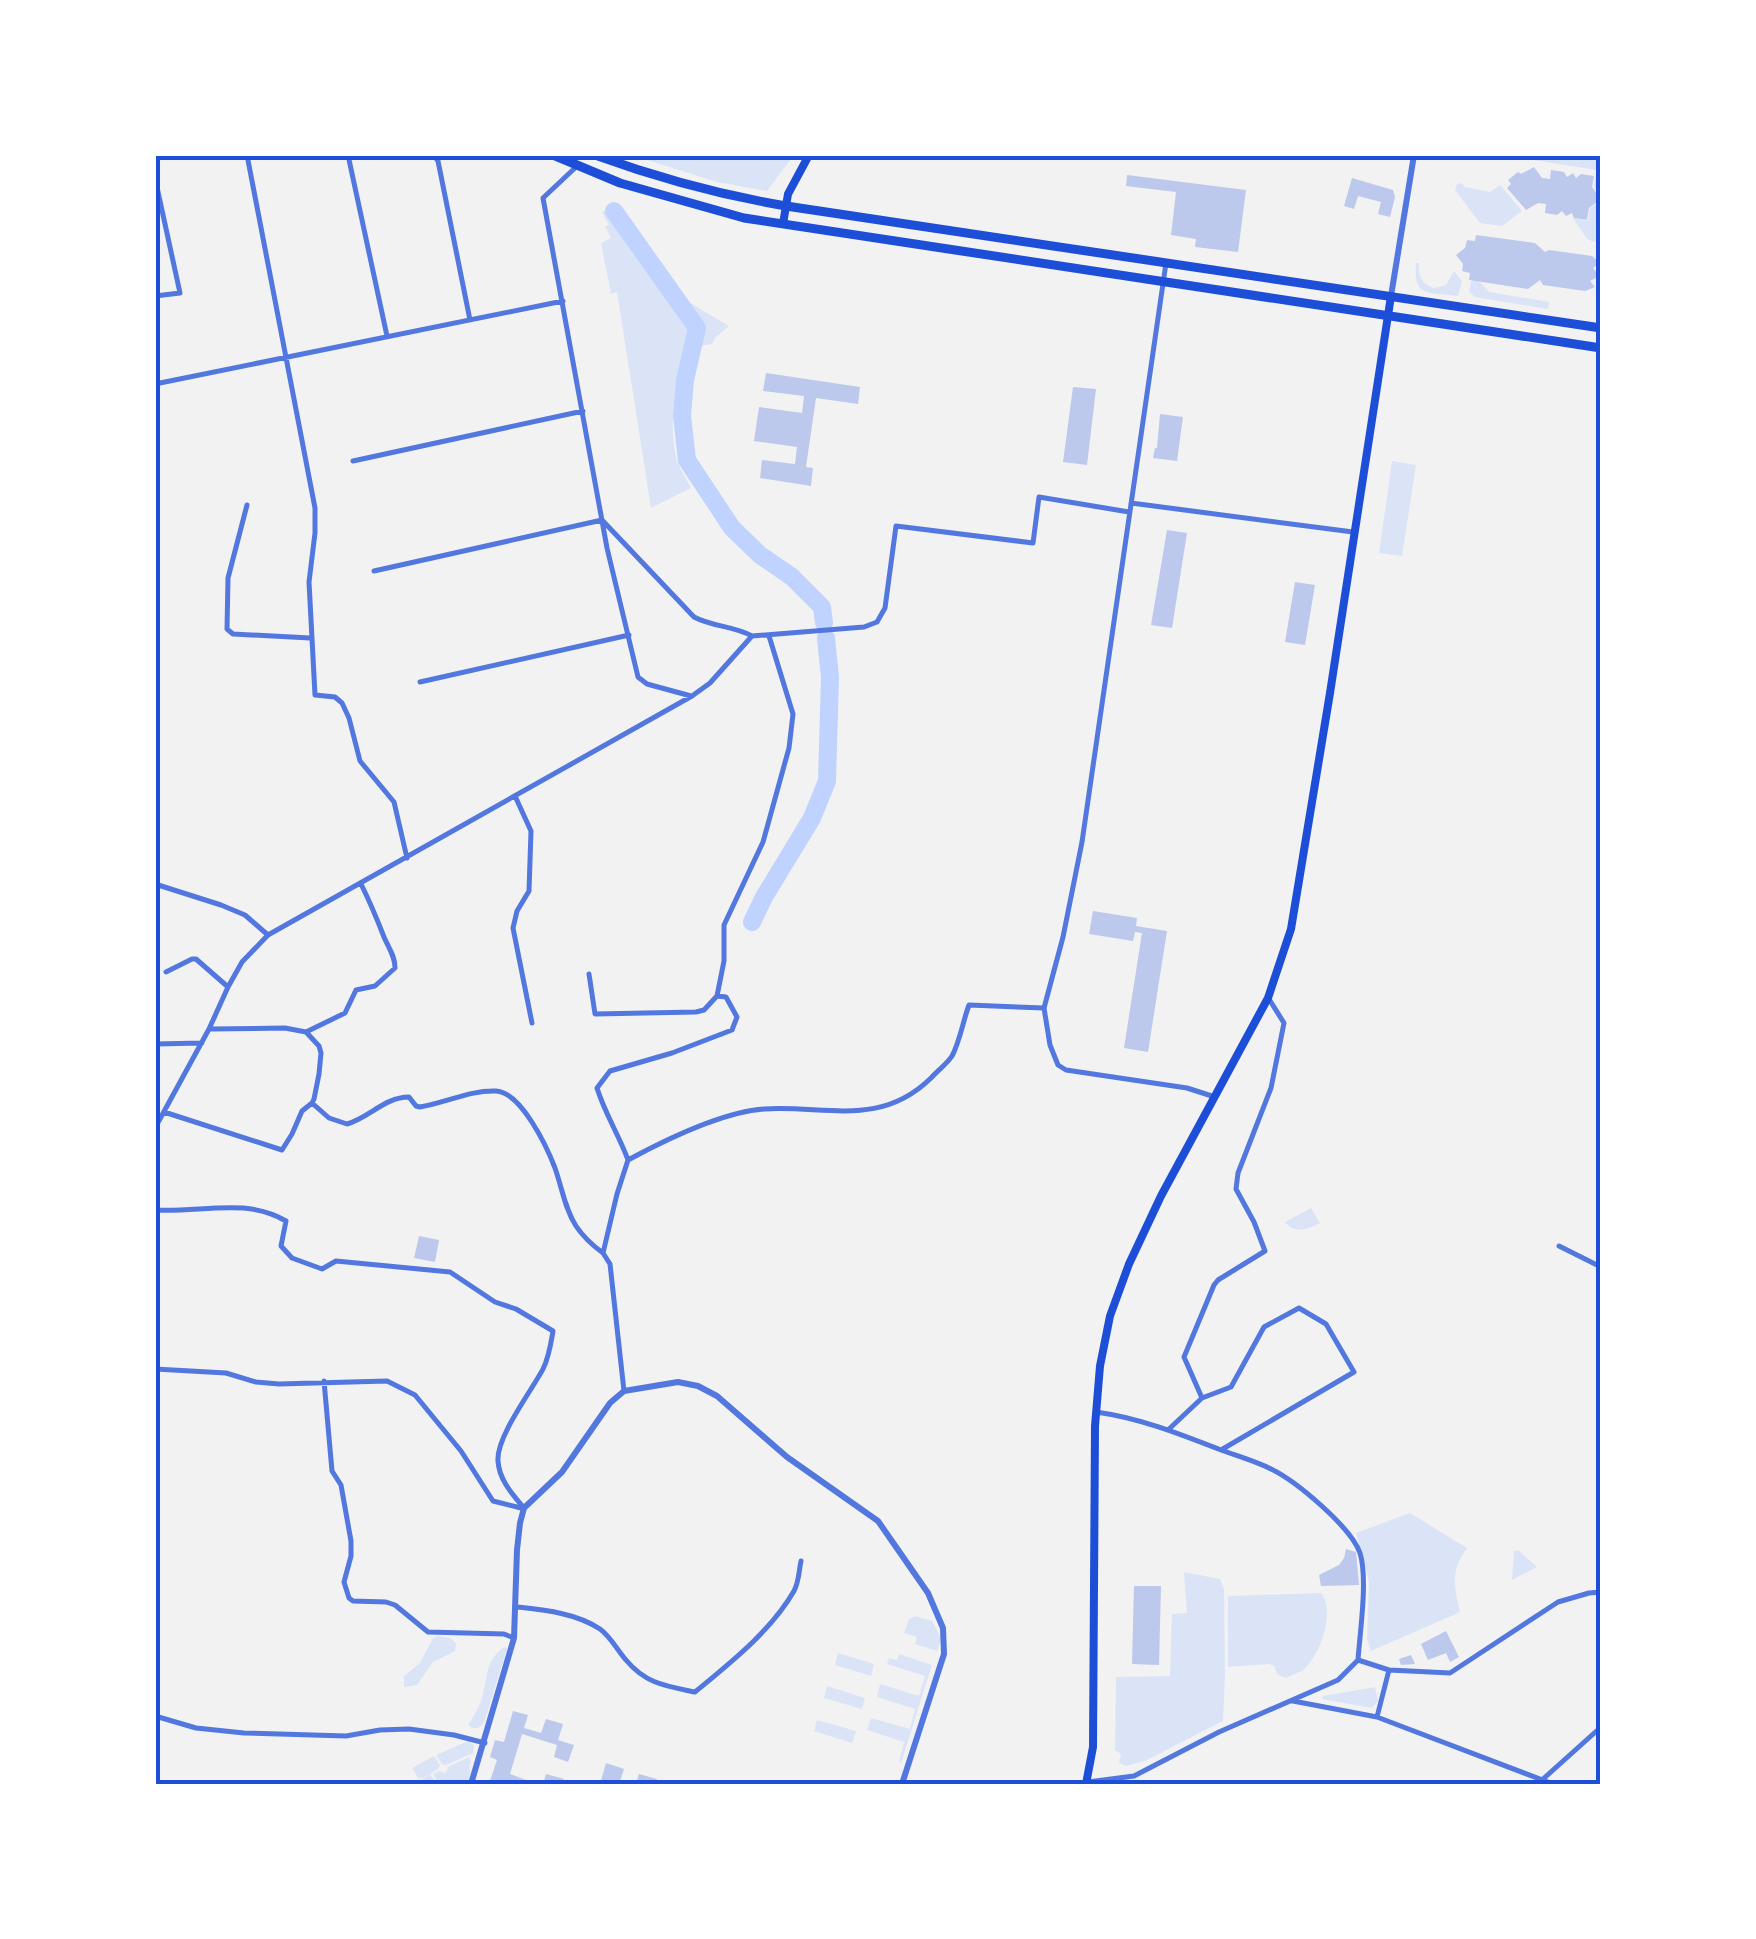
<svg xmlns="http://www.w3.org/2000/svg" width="1756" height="1939" font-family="Manrope,sans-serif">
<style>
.green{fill:#dbe4f7}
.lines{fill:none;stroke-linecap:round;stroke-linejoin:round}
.river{stroke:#bfd3fe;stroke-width:18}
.building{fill:#bdc9ec}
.minor{stroke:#5277de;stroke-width:5}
.tertiary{stroke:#5277de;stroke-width:6}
.secondary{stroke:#1d4ed8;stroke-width:8}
.trunk{stroke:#1d4ed8;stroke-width:9}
.neatline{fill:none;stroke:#1d4ed8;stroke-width:4}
</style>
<rect width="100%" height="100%" fill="#f2f2f2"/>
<!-- green -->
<path class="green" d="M631,155h163l-27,36 -50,-9z
M1522,155h79v43l-7,-11 2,-17 -75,-12z
M1461,183l4,4 25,5 10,-7 22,26 -20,15 -22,-3 -25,-33 2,-6z
M1601,201v36l-7,5 -7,-3 -14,-21 15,3 2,-13z
M617,206l63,91 49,29 -14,12 -3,6 -24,4c-12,32 -19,70 -13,104 2,13 10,25 16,36l-40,20 -34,-216 -6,2 -10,-51 10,-5 -6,-12 4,-1 -7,-13z
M1416,263h3c-1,12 2,21 15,25l12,-3 8,-14 8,10 -4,15c-30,-4 -45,2 -42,-33z
M1474,280l6,2 9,10 60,10 -1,7 -73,-12 -6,-5 2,-10z
M1392,461l24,4 -14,91 -23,-3z
M1311,1208l9,15c-12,6 -25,12 -35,-1z
M1410,1513l57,35c-17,25 -13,36 -7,64l-89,39 -4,-12 2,-58 -13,-48z
M1518,1550l19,17 -25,13 2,-29z
M1184,1572l36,7 4,10 1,88 -2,44 -78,40 -19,5 -7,-3 2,-9 -6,-4 1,-73 54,-1 2,-62 15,-1z
M1321,1593c15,18 -1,64 -19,78 -3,1 -14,6 -16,7l-8,-3 -4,-9 -5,-2 -41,3v-71z
M915,1616l17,5 9,17 -4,13 -22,-7 2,-7 -13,-4 5,-14z
M439,1636l11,2 6,5 -1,8 -22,11 -16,23 -13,2v-11l16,-13 13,-25z
M505,1647l2,2 -23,74 -6,5h-6l-4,-3c5,-8 10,-16 13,-24 7,-20 3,-42 24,-54z
M838,1653l36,11 -3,12 -36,-11z
M899,1654l33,11 -31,98 -2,-1 5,-20 -37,-12 4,-12 39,11 5,-20 -38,-12 3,-13 39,12 6,-20 -38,-12 2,-6 8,2z
M827,1686l38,12 -3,11 -38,-11z
M1375,1687l3,14 -6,7 -50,-9 1,-3z
M817,1720l39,11 -4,12 -38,-12z
M468,1741l6,4 -1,8 -27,12 -4,-1 -6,-9z
M434,1756l6,9 -2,4 -8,5 7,10h-12l-3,-5 7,-4 -10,4 -7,-11z
M469,1757l2,5 -2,3 2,14 -10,5h-22l-6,-10 6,-3 7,2 2,-6z"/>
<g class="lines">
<!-- river -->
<path class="river" d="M614,211l83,117 -12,52 -3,36 5,44 45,68 28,27 32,22 30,30 2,16
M752,922l12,-25 48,-79 15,-37 3,-104 -4,-39"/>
</g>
<!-- building -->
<path class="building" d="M1534,167l8,11 8,1 1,-9 13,2 3,5 6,-4 3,5 5,-4 13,2 -2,11 9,12 -12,9 -2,12 -13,-2 -2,-5 -6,3 -4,-5 -5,4 -12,-2 1,-9 -8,-1 -12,7 -19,-22 4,-4 -3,-4 10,-8 3,2z
M1127,175l119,15 -8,62 -43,-5 1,-8 -25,-4 5,-43 -50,-6z
M1352,178l41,12 2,7 -5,20 -12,-3 3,-12 -23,-6 -4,13 -10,-3z
M1476,235l59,8 10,9 4,-2 43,6 8,7 -7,5 4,5 -1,5 -6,3 5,6 -10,4 -42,-6 -3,-5 -12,9 -59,-9 1,-7 -8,-2 1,-7 -7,-9 9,-7 2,-8 8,1z
M766,373l94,14 -2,17 -42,-6 -10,69 7,1 -2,18 -51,-8 2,-18 33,4 2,-17 -43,-6 5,-34 43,6 2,-17 -41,-5z
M1073,387l23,2 -9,76 -24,-3z
M1160,414l23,3 -6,44 -24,-3 2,-10h2z
M1167,530l20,3 -15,95 -21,-3z
M1295,582l20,3 -10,60 -20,-3z
M1093,911l44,7 -1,8 31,5 -19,121 -24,-4 18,-115 -7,-1 -2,9 -44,-7z
M419,1236l20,4 -4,22 -21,-4z
M1346,1549l10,3 3,33 -38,1 -2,-11 20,-10 5,-7z
M1134,1586h27l-2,79 -27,-1z
M1446,1631l13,26 -9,5 -4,-9 -18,7 -7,-16z
M1411,1655l4,9 -14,1 -2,-6z
M513,1711l15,4 -4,13 17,5 5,-14 17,5 -5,16 16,5 -6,17 -14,-5 3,-12 -35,-11 -12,40 27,10h-20l-10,-3 -1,3h-17l8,-24 -7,-3 5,-17 9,2z
M606,1763l18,6 -5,15h-19z
M546,1774l18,5 -2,5h-19z
M639,1774l18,5 -1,5h-20z"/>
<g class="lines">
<!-- minor -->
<path class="minor" d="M247,155l68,353v25l-6,49 6,113 20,2 7,6 7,15 11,43 34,41 13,56
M348,155l39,181
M433,155l5,6 32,159
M577,166l-34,32 64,350 31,129 9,7 44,12
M155,178l25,115 -25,3
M1166,263l-84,579 -19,95 -19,71 6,37 8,20 8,5 121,18 28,9
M155,384l408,-83
M353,461l230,-50
M1131,503l222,29
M247,505l-19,73 -1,51 6,5 77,4
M374,571l228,-51 92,97c19,10 40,9 58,19
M420,682l209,-47
M515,796l16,35 -2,60 -12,20 -4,17 19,95
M155,884l66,21 24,10 23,20
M166,972l26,-13h4l32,28
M589,974l6,40 101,-2 8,-2 13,-14 7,-35v-36l39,-83 26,-94 4,-34 -24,-78
M306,1032l39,-19 11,-23 19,-4 20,-18c0,-12 -6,-19 -11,-31 -7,-18 -14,-35 -23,-53
M155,1044l47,-1
M312,1103l17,15 18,6c23,-7 38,-27 62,-27l7,9 4,1c25,-4 50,-17 76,-16 25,1 51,56 59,77 7,20 10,41 21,58 8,12 16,19 27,27
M164,1112l118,38 10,-16 10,-23 10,-8 2,-4 5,-25 2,-21 -2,-7 -13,-14 -21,-4 -76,1
M155,1128l54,-99 19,-42 14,-25 26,-27 424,-239 18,-13 42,-47 112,-9 13,-5 8,-14 11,-82 137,17 6,-46 90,15
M628,1160c-9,-25 -23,-46 -31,-72l13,-17 62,-18 60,-23 5,-13 -11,-20 -9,-1
M155,1210c45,3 91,-13 131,11l-5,25 11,12 30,11 14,-8 114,11 45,30 21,7 37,22c-2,12 -4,26 -10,38 -11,21 -47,68 -45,92 1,19 15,34 26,47
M1559,1246l42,21
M155,1369l71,4 30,9 23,2 108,-3 28,14 46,56 32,50 28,7
M324,1381l8,90 9,14 10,56v15l-7,26 5,16 4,3 33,1 9,3 33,27 76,2 10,4
M624,1391l-14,-127 -7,-11 14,-59 11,-34c37,-20 94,-48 136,-51 62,-4 116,19 167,-31 6,-7 16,-14 21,-22 8,-15 11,-35 17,-51l75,3
M1202,1398l29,-11 33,-60 35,-19 27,16 28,48 -133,78
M1168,1430l34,-32 -18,-41 30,-72 4,-5 47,-29 -11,-29 -18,-33 2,-16 33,-85 13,-65 -15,-24
M517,1607c27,3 59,6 83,22 11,8 17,21 26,31 20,24 40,26 69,32 35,-29 76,-61 99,-101 5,-9 5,-21 7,-30
M1358,1660l31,10 61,3 108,-71 31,-9 12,-1
M1293,1701l84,16 176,67
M155,1716l41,12 48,5 102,3 34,-6 29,-1 45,6 31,8
M1377,1717l12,-47
M1543,1779l58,-52
M1088,1782l46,-6 85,-44 119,-52 20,-20c2,-29 10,-81 2,-107 -9,-26 -64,-72 -89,-84 -16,-8 -34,-13 -50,-19 -41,-16 -81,-32 -125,-38"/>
<!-- tertiary -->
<path class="tertiary" d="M1391,296l23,-141
M471,1784l43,-146 3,-88 3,-27 4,-15 38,-36 48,-69 14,-12 54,-9 20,4 19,10 70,61 91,64 50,72 15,35 1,26 -42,130"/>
<!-- secondary -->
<path class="secondary" d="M783,224l5,-30 21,-39
M1086,1784l7,-37 2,-321 5,-60 10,-50 19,-52 32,-68 107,-198 23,-69 39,-236 61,-397"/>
<!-- trunk -->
<path class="trunk" d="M553,155l67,28 124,35 857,130
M595,155c63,23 126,40 191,51l815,122"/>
</g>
<!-- border -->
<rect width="1756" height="1939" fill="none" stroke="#ffffff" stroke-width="315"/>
<rect x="158" y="158" width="1440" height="1624" class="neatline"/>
</svg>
